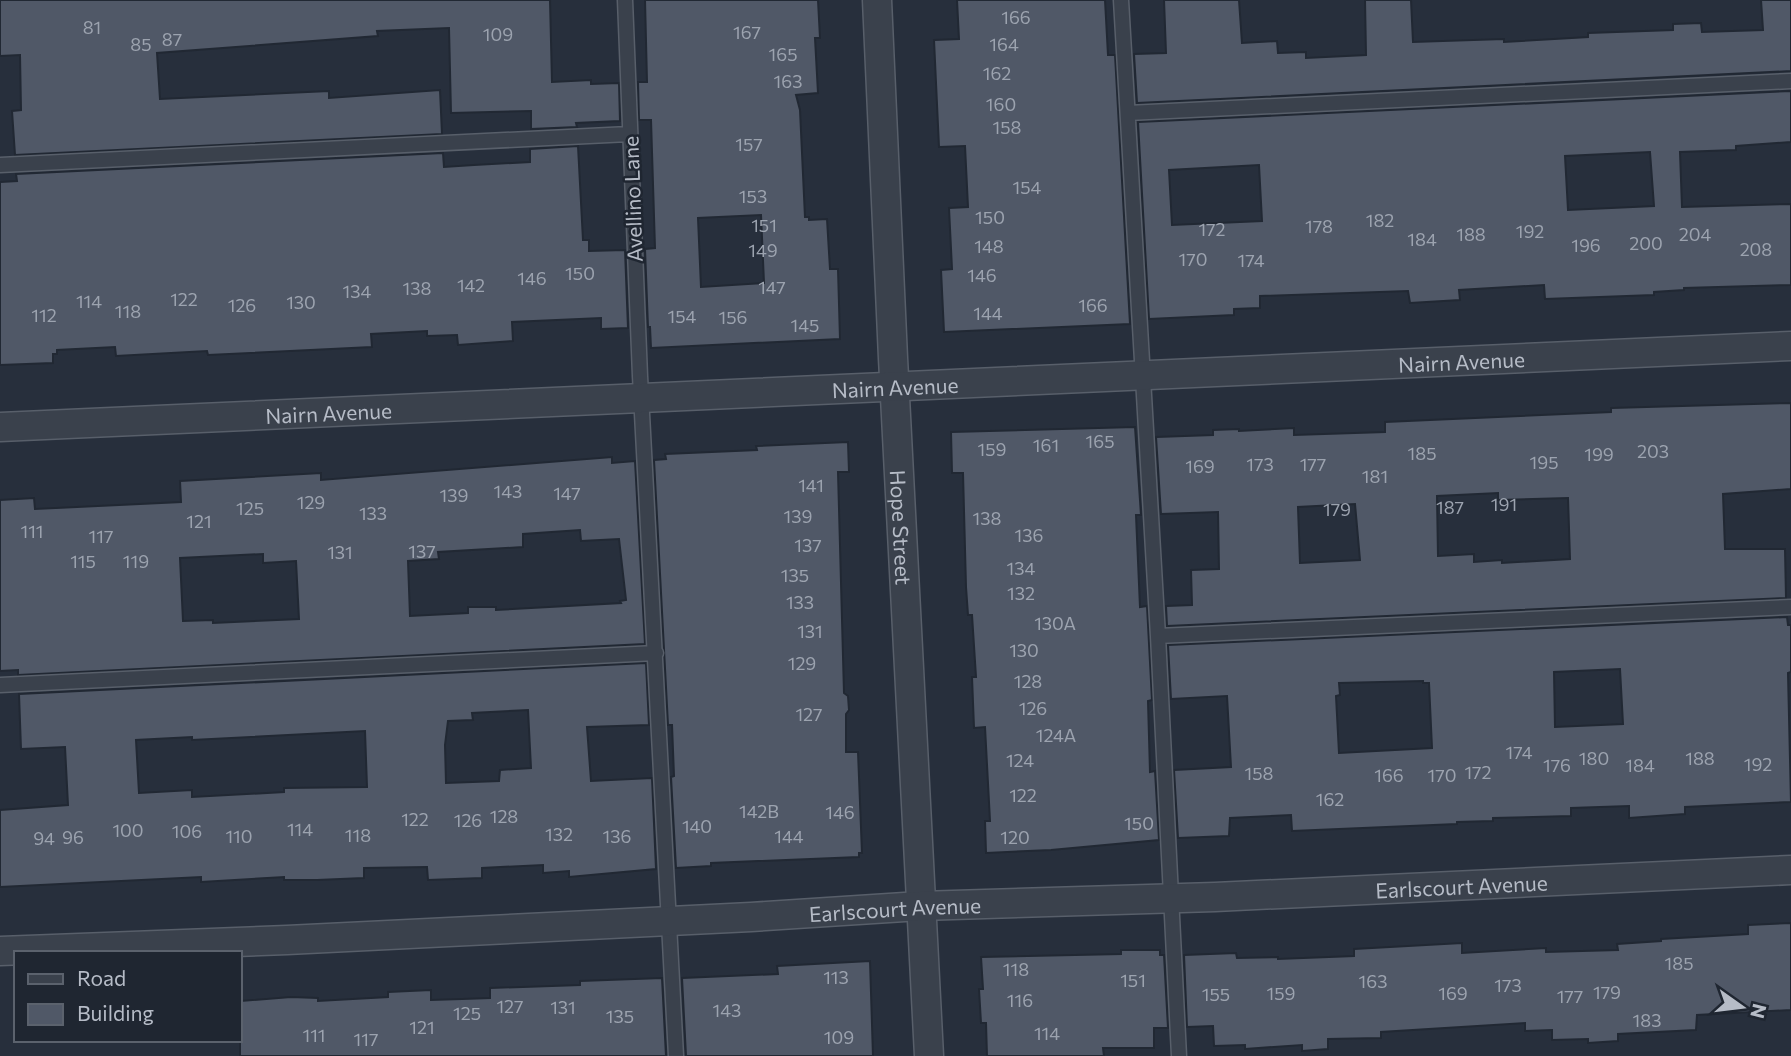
<svg xmlns="http://www.w3.org/2000/svg" width="1791" height="1056" font-family="Commissioner,sans-serif">
<style>
.building{fill:#505867;stroke:#212833;stroke-width:2;fill-rule:evenodd}
.lines{fill:none;stroke-linecap:round;stroke-linejoin:round}
.lane-casing{stroke:#585f6a;stroke-width:17}
.street-casing{stroke:#585f6a;stroke-width:31}
.lane{stroke:#3a414c;stroke-width:14}
.street{stroke:#3a414c;stroke-width:28}
.labels{text-anchor:middle;dominant-baseline:central;stroke-width:5;stroke-linejoin:round;paint-order:stroke}
.number-label{font-size:18px;fill:#9ca3af}
.street-label{font-size:21px;fill:#b6bcc7;stroke:#1f2631}
</style>
<rect width="100%" height="100%" fill="#272f3c"/>
<!-- building -->
<path class="building" d="M0,0h550l2,82 39,-2v4l28,-1 1,38 -44,2 1,4 -46,2v-18l-80,2 -2,-85 -72,3 1,5 -221,17 3,46 169,-8v7l111,-8 2,44 -427,21 -3,-44 9,-1 -1,-55 -20,1z
M645,0h173l2,38h-5l3,55 -22,2 4,15 5,107h4v3l18,-1 3,50h8l2,70 -189,9 -1,-21h-2l-3,-78 10,-1 -4,-128h-12l-1,-38h9zM761,215l3,68 -63,4 -3,-69z
M957,0h148l3,55h7l15,269 -186,8 -3,-62 11,-1 -3,-61 19,-1 -3,-61 -26,1 -5,-107 25,-1z
M1164,0h75l3,43 35,-2 1,12 28,-1v6l60,-3 -1,-55h46l2,42 91,-3v3l84,-5v-4l85,-3v-6l28,-1 1,9 61,-2 -2,-30h30v71l-654,32 -3,-49 32,-1z
M1791,91v51l-55,4v4l-56,2 2,55 109,-3v81l-107,3v2l-30,2v3l-109,4 -1,-14 -85,5 1,10 -50,3 -2,-12 -148,5v12l-26,1v6l-85,4 -11,-197zM1650,152l4,54 -86,4 -3,-54zM1259,165l3,56 -90,4 -3,-55z
M578,146l5,94h6v11l36,-1 3,78 -27,1v-11l-89,4 1,19 -55,4 -1,-10 -30,1v-5l-56,3 1,13 -164,8 -1,-4 -91,5 -1,-9 -58,3v4h-4v9l-53,2v-183l17,-1 -1,-7 427,-21 1,14 30,-2 56,-3v-13z
M1791,403v86l-68,5 2,55h60l1,49 -619,28 -1,-20 26,-1 -1,-35 28,-1 -1,-57 -57,2 -5,-77 57,-2v-5l26,-1v2l55,-3v7l91,-3v-10l226,-10v-4zM1498,493v7l70,-2 2,61 -68,4v-3l-28,2v-8l-36,2 -1,-60zM1355,504l5,56 -60,3 -2,-56z
M1135,427l6,88h-5l4,92 7,-1 5,94 -4,1 2,71 5,-1 4,69 -108,10 -65,3 -1,-32h5l-5,-94 -11,1 -2,-51h4l-4,-62h-4l-2,-28 -3,-114h-11l-1,-41z
M848,442l1,30h-11l6,221 4,3 1,14 -3,4v38h12l4,101h-3v4l-148,6v3l-35,2 -5,-91 3,-1 -2,-51h-4l-14,-265 12,-1 -1,-5 92,-4 -1,-4z
M612,457v6l23,-2 10,183 -627,31v-5l-18,1v-171l34,-2 1,11 146,-7 -1,-21 141,-8v7zM580,530l1,11 38,-2 7,61 -6,1 1,2 -125,7v-3h-28v6l-58,3 -2,-55 31,-2 -1,-7 85,-5v-13zM263,554v9l33,-2 3,58 -86,4v-3l-30,1 -3,-63z
M1787,617l1,8h3v47l-3,1 3,129 -106,5v7l-56,4v-12l-58,2v8l-78,2v3l-36,1v2l-165,7 -1,-16 -61,3 -1,18 -51,2 -4,-68 57,-3 -4,-71 -56,3 -3,-54zM1620,669l3,55 -68,3 -1,-55zM1423,681v2h6l3,65 -93,5 -3,-57 4,-1 -1,-12z
M646,663l3,62 -62,2 4,54 61,-3 4,91 -87,8v-6l-26,2v-8l-61,3v10l-54,2 -1,-13 -63,1v10l-47,2h-33v-3l-83,5v-5l-201,10v-77l68,-5 -3,-58 -44,2 -2,-55zM528,710l3,58 -31,2 -1,11 -53,2 -1,-38 3,-24 25,-1 -1,-7zM365,731l2,56 -83,1v4l-92,5v-7l-53,3 -3,-53 56,-3v3z
M1791,923v87l-94,5 -1,15 -78,4v7l-30,2v-4l-36,1v-10l-27,1v-8l-144,9v6l-53,1v10l-26,2v-6l-57,4v-4l-31,1 -1,-20 -26,1 -3,-72 52,-2 1,5 41,-1v2l76,-3v-7l108,-6v10l84,-5v4l72,-2 -1,-6 44,-3v-2l87,-5v-9z
M1121,950h39v5h4l4,73h-14v20h-51l1,8h-117l-1,-33h-5l-2,-34h4l-2,-32 140,-3z
M870,961l3,95h-187l-4,-78 96,-4 -1,-8z
M662,978l4,78h-426v-55l51,-4 27,1v3l70,-4v-5l43,-2v10l31,-1 28,-1v-10l90,-3v-4z"/>
<g class="lines">
<defs>
<path id="lane" d="M625,0l15,376 36,680
M1121,0l37,636 21,420
M1128,113l663,-32
M0,165l629,-31
M1158,636l633,-29
M0,685l656,-32"/>
<g id="street">
<path id="s1" d="M877,0l16,358 36,698"/>
<path id="s2" d="M0,427l1791,-81"/>
<path id="s3" d="M0,951l287,-11 464,-23 169,-11 295,-9 576,-27"/>
</g>
</defs>
<!-- lane casing -->
<use href="#lane" class="lane-casing"/>
<!-- street casing -->
<use href="#street" class="street-casing"/>
<!-- lane -->
<use href="#lane" class="lane"/>
<!-- street -->
<use href="#street" class="street"/>
</g>
<g class="labels">
<!-- number labels -->
<g class="number-label">
<text x="1016" y="17">166</text>
<text x="92" y="27">81</text>
<text x="747" y="32">167</text>
<text x="498" y="34">109</text>
<text x="172" y="39">87</text>
<text x="141" y="44">85</text>
<text x="1004" y="44">164</text>
<text x="783" y="54">165</text>
<text x="997" y="73">162</text>
<text x="788" y="81">163</text>
<text x="1001" y="104">160</text>
<text x="1007" y="127">158</text>
<text x="749" y="144">157</text>
<text x="1027" y="187">154</text>
<text x="753" y="196">153</text>
<text x="990" y="217">150</text>
<text x="1380" y="220">182</text>
<text x="764" y="225">151</text>
<text x="1319" y="226">178</text>
<text x="1212" y="229">172</text>
<text x="1530" y="231">192</text>
<text x="1471" y="234">188</text>
<text x="1695" y="234">204</text>
<text x="1422" y="239">184</text>
<text x="1646" y="243">200</text>
<text x="1586" y="245">196</text>
<text x="989" y="246">148</text>
<text x="1756" y="249">208</text>
<text x="763" y="250">149</text>
<text x="1193" y="259">170</text>
<text x="1251" y="260">174</text>
<text x="580" y="273">150</text>
<text x="982" y="275">146</text>
<text x="532" y="278">146</text>
<text x="471" y="285">142</text>
<text x="772" y="287">147</text>
<text x="417" y="288">138</text>
<text x="357" y="291">134</text>
<text x="184" y="299">122</text>
<text x="89" y="301">114</text>
<text x="301" y="302">130</text>
<text x="242" y="305">126</text>
<text x="1093" y="305">166</text>
<text x="128" y="311">118</text>
<text x="988" y="313">144</text>
<text x="44" y="315">112</text>
<text x="682" y="316">154</text>
<text x="733" y="317">156</text>
<text x="805" y="325">145</text>
<text x="1100" y="441">165</text>
<text x="1046" y="445">161</text>
<text x="992" y="449">159</text>
<text x="1653" y="451">203</text>
<text x="1422" y="453">185</text>
<text x="1599" y="454">199</text>
<text x="1544" y="462">195</text>
<text x="1260" y="464">173</text>
<text x="1313" y="464">177</text>
<text x="1200" y="466">169</text>
<text x="1375" y="476">181</text>
<text x="811" y="485">141</text>
<text x="508" y="491">143</text>
<text x="567" y="493">147</text>
<text x="454" y="495">139</text>
<text x="311" y="502">129</text>
<text x="1504" y="504">191</text>
<text x="1450" y="507">187</text>
<text x="250" y="508">125</text>
<text x="1337" y="509">179</text>
<text x="373" y="513">133</text>
<text x="798" y="516">139</text>
<text x="987" y="518">138</text>
<text x="199" y="521">121</text>
<text x="32" y="531">111</text>
<text x="1029" y="535">136</text>
<text x="101" y="536">117</text>
<text x="808" y="545">137</text>
<text x="422" y="551">137</text>
<text x="340" y="552">131</text>
<text x="83" y="561">115</text>
<text x="136" y="561">119</text>
<text x="1021" y="568">134</text>
<text x="795" y="575">135</text>
<text x="1021" y="593">132</text>
<text x="800" y="602">133</text>
<text x="1055" y="623">130A</text>
<text x="810" y="631">131</text>
<text x="1024" y="650">130</text>
<text x="802" y="663">129</text>
<text x="1028" y="681">128</text>
<text x="1033" y="708">126</text>
<text x="809" y="714">127</text>
<text x="1056" y="735">124A</text>
<text x="1519" y="752">174</text>
<text x="1594" y="758">180</text>
<text x="1700" y="758">188</text>
<text x="1020" y="760">124</text>
<text x="1758" y="764">192</text>
<text x="1557" y="765">176</text>
<text x="1640" y="765">184</text>
<text x="1478" y="772">172</text>
<text x="1259" y="773">158</text>
<text x="1389" y="775">166</text>
<text x="1442" y="775">170</text>
<text x="1023" y="795">122</text>
<text x="1330" y="799">162</text>
<text x="759" y="811">142B</text>
<text x="840" y="812">146</text>
<text x="504" y="816">128</text>
<text x="415" y="819">122</text>
<text x="468" y="820">126</text>
<text x="1139" y="823">150</text>
<text x="697" y="826">140</text>
<text x="300" y="829">114</text>
<text x="128" y="830">100</text>
<text x="187" y="831">106</text>
<text x="559" y="834">132</text>
<text x="358" y="835">118</text>
<text x="239" y="836">110</text>
<text x="617" y="836">136</text>
<text x="789" y="836">144</text>
<text x="73" y="837">96</text>
<text x="1015" y="837">120</text>
<text x="44" y="838">94</text>
<text x="1679" y="963">185</text>
<text x="1016" y="969">118</text>
<text x="836" y="977">113</text>
<text x="1133" y="980">151</text>
<text x="1373" y="981">163</text>
<text x="1508" y="985">173</text>
<text x="1607" y="992">179</text>
<text x="1281" y="993">159</text>
<text x="1453" y="993">169</text>
<text x="1216" y="994">155</text>
<text x="1570" y="996">177</text>
<text x="1020" y="1000">116</text>
<text x="510" y="1006">127</text>
<text x="563" y="1007">131</text>
<text x="727" y="1010">143</text>
<text x="467" y="1013">125</text>
<text x="620" y="1016">135</text>
<text x="1647" y="1020">183</text>
<text x="422" y="1027">121</text>
<text x="1047" y="1033">114</text>
<text x="314" y="1035">111</text>
<text x="839" y="1037">109</text>
<text x="366" y="1039">117</text>
</g>
<!-- street labels -->
<g class="street-label">
<text transform="translate(632 199) rotate(-92)">Avellino Lane</text>
<text stroke="none"><textPath href="#s2" startOffset="1463">Nairn Avenue</textPath></text>
<text stroke="none"><textPath href="#s2" startOffset="896">Nairn Avenue</textPath></text>
<text stroke="none"><textPath href="#s2" startOffset="329">Nairn Avenue</textPath></text>
<text stroke="none"><textPath href="#s1" startOffset="528">Hope Street</textPath></text>
<text stroke="none"><textPath href="#s3" startOffset="1463">Earlscourt Avenue</textPath></text>
<text stroke="none"><textPath href="#s3" startOffset="896">Earlscourt Avenue</textPath></text>
</g>
</g>
<!-- legend -->
<rect x="14" y="951" width="228" height="91" fill="#1f2631" stroke="#5b626d" stroke-width="2"/>
<rect x="28" y="974" width="35" height="10" fill="#3a414c" stroke="#5b626d" stroke-width="2"/>
<text x="77" y="986" font-size="21" fill="#b6bcc7">Road</text>
<rect x="28" y="1004" width="35" height="21" fill="#505867" stroke="#5b626d" stroke-width="2"/>
<text x="77" y="1021" font-size="21" fill="#b6bcc7">Building</text>
<!-- north arrow -->
<g transform="translate(1742 1007) rotate(104)" stroke="#1f2631" stroke-width="5" paint-order="stroke">
<path d="M0-5L12 26L0 18L-12 26Z" fill="#b6bcc7"/>
<text y="-10" font-size="19" font-weight="bold" text-anchor="middle" fill="#b6bcc7">N</text>
</g>
</svg>
